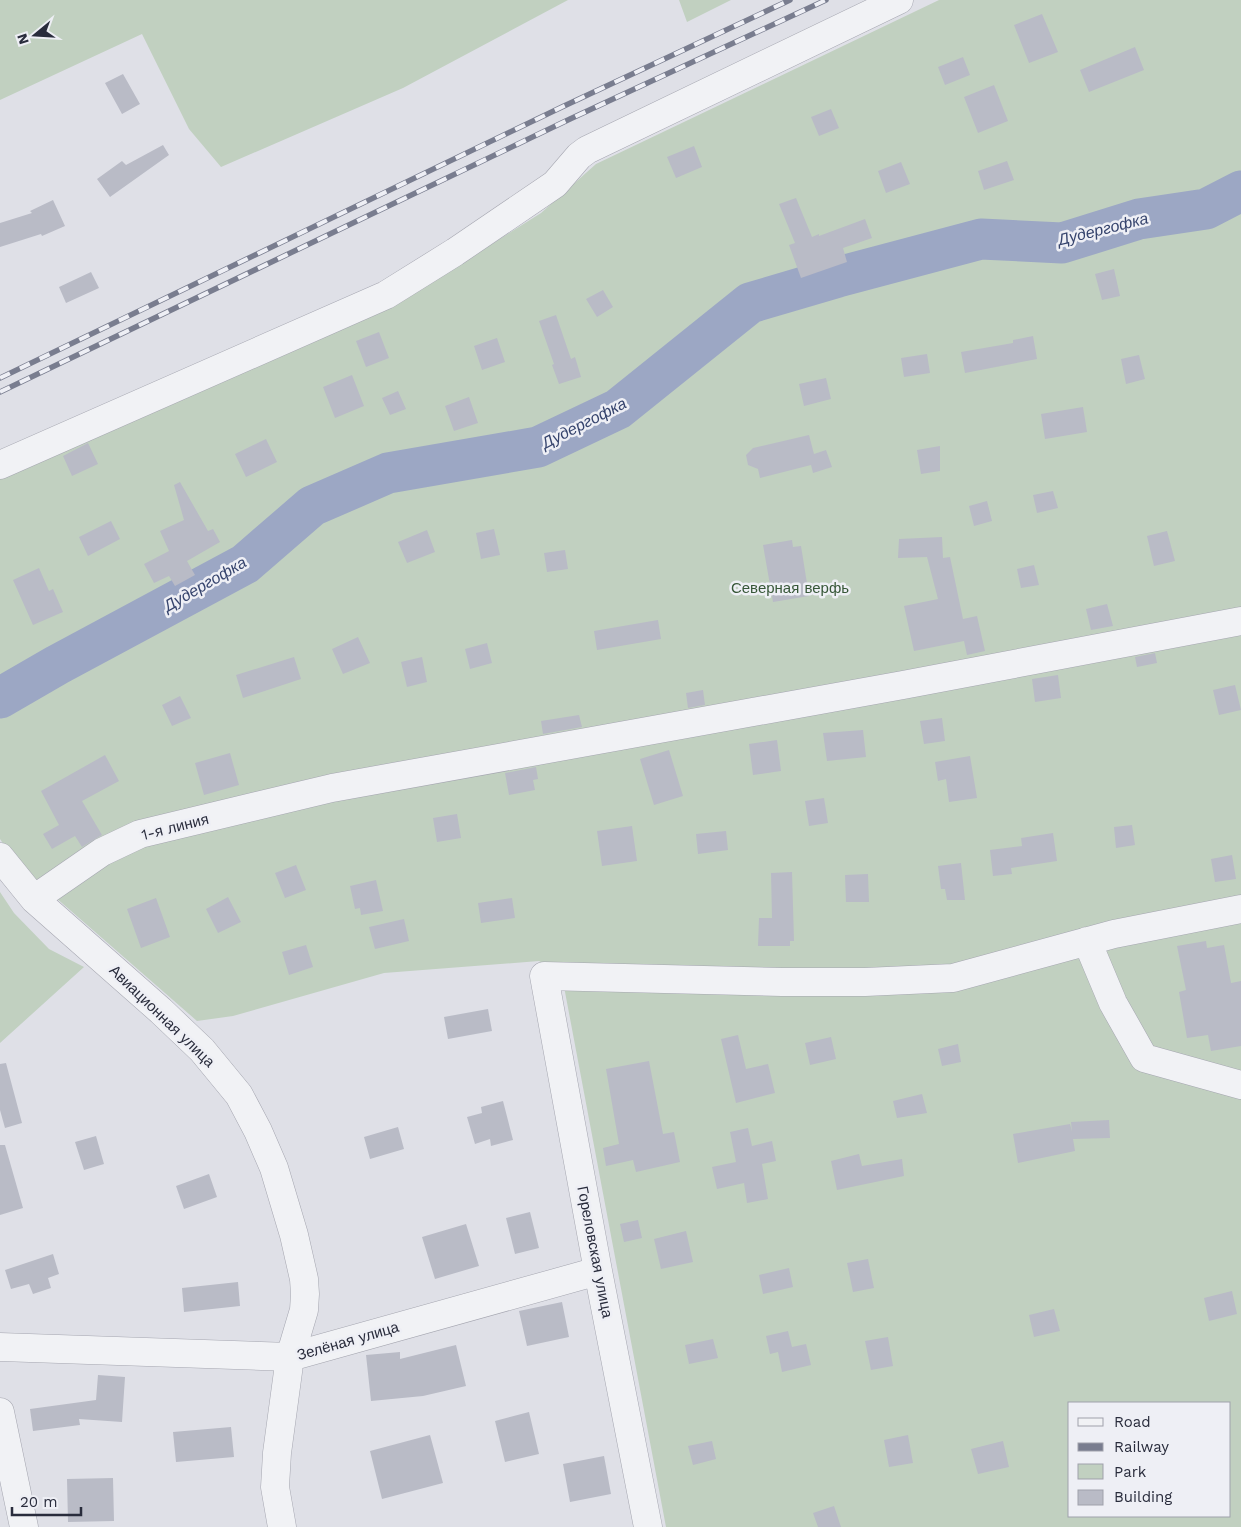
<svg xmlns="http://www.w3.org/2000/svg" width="1241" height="1527" font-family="'Work Sans',sans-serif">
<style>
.green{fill:#c1d0c0;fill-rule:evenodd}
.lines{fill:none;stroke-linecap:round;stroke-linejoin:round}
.river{stroke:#9ca7c4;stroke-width:41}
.building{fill:#b9bbc6}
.minor-casing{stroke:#a5a6b0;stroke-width:29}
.minor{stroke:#f1f2f5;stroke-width:28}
.rail-casing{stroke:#797d8f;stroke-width:5.5}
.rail{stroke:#eeeff5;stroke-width:4;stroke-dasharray:11;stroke-linecap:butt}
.labels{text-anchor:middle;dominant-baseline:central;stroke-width:5;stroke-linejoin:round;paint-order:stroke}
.park-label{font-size:15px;fill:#375738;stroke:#eeeff5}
.street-label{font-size:15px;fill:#292c3c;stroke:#eeeff5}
.water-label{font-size:16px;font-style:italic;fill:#36446d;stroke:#eeeff5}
</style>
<rect width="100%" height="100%" fill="#dfe0e7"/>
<!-- green -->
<path class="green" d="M0,0h568l-165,88 -182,79 -32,-38 -47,-95 -142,66z
M679,0h52l-44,22z
M939,0h302v1527h-575l-104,-551 -23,-15 -155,12 -151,43 -36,5 -150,-131 -19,-9 -28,-42v-366l393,-167 148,-93 55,-49zM1070,1403h160v113h-160z
M0,892l14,21 35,36 35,18 -84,76z"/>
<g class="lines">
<!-- river -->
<path class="river" d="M0,698l57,-33 188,-101 67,-58 76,-33 150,-26 80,-38 132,-106 88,-26 143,-38 81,4 77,-24 67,-10 35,-18"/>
</g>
<!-- building -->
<path class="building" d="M1042,14l16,38 -29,11 -15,-38z
M1135,47l9,23 -55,22 -9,-22z
M963,57l7,18 -25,10 -7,-18z
M123,74l17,30 -18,10 -17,-31z
M994,85l14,36 -30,12 -14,-36z
M831,109l8,19 -20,8 -8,-19z
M163,145l6,10 -59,42 -13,-18 25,-18 4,4z
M694,146l8,21 -26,11 -9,-21z
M1007,161l7,19 -30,10 -6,-19z
M901,162l9,22 -24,9 -8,-22z
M796,198l16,39 7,-3v2l46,-17 7,19 -29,10 4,14 -46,16 -12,-33 6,-2 -16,-39z
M53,200l12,26 -23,10 -1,-2 -41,13v-24l32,-10 -2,-2z
M1114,269l6,27 -18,4 -7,-26z
M91,272l8,16 -33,15 -7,-16z
M603,290l10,17 -16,10 -11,-18z
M556,315l15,44 4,-2 6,20 -22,7 -7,-19 2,-1 -15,-43z
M379,332l10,26 -23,9 -10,-26z
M1033,336l4,23 -72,14 -4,-21 52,-9v-3z
M497,338l8,24 -23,8 -8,-24z
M927,354l3,19 -26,4 -3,-19z
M1139,355l6,24 -19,5 -5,-25z
M352,375l12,31 -29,12 -12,-31z
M826,378l5,21 -27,7 -5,-22z
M398,391l8,18 -16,6 -8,-17z
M469,397l9,26 -24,8 -9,-25z
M1083,407l4,25 -42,7 -4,-25z
M809,435l5,19 12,-4 6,17 -19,6 -2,-8 -51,13 -2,-9 -10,-4 -2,-10 7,-7z
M266,439l11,23 -31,15 -11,-23z
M88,443l10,21 -26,12 -9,-20z
M940,446v25l-19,3 -4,-24z
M180,482l28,49 5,-2 7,13 -33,19 8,14 -20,11 -6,-10 -15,7 -10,-19 25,-13 -9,-20 24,-11 -10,-35z
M1053,491l5,17 -21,5 -4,-18z
M987,501l5,20 -18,5 -5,-20z
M111,521l9,18 -32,17 -9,-19z
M494,529l6,26 -19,4 -5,-26z
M427,530l8,22 -28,11 -9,-21z
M1167,531l8,30 -21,5 -7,-30z
M942,537l1,21 7,-1 13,62 14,-3 8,35 -18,4 -3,-14 -50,10 -10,-45 34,-7 -11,-42 -29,1 1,-19z
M792,540l1,7 8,-1 8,50 -36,6 -10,-57z
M565,550l3,19 -21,3 -3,-19z
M1034,565l5,20 -18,3 -4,-19z
M39,568l10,23 4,-2 10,23 -30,13 -20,-45z
M1107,604l6,22 -22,4 -5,-21z
M658,620l3,19 -64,11 -3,-19z
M358,637l12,26 -27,11 -11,-25z
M487,643l5,20 -22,6 -5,-20z
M1155,653l2,10 -20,4 -2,-10z
M294,657l7,22 -58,19 -7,-23z
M422,657l5,25 -20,5 -6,-25z
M1058,675l3,23 -26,4 -3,-23z
M1235,685l6,25 -22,5 -6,-25z
M703,690l2,15 -17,3 -2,-15z
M180,696l11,22 -19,8 -10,-21z
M579,715l3,12 -39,7 -2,-13z
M942,718l3,23 -21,3 -4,-23z
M863,730l3,27 -39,4 -4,-28z
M777,740l4,31 -28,4 -4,-31z
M669,750l14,46 -29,9 -14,-46z
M230,753l9,32 -35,10 -9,-32z
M105,755l14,26 -37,20 20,34 -20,12 -7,-11 -23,13 -9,-15 16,-9 -18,-34z
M970,756l7,42 -28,4 -3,-23 -8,2 -3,-19z
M536,767l2,12 -5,1 2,10 -26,5 -4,-22z
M824,798l4,25 -19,3 -4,-25z
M457,814l4,24 -24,4 -4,-24z
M1132,825l3,20 -19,3 -2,-21z
M632,826l5,35 -35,5 -5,-35z
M726,831l2,19 -30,4 -2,-20z
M1053,833l4,28 -46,7 1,6 -19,2 -3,-26 32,-4 -1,-8z
M1232,855l4,24 -21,3 -4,-23z
M961,863l4,37h-18l-2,-11h-4l-3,-23z
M296,865l10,25 -21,8 -10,-25z
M792,872l2,69h-4v5h-32l1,-28h13l-1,-45z
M868,874l1,28h-23l-1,-27z
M376,880l7,31 -22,4 -1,-7 -5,1 -5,-23z
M228,897l13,25 -23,11 -12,-24z
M156,898l14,39 -29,11 -14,-39z
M512,898l3,20 -34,5 -3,-20z
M404,919l5,22 -34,8 -6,-22z
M1206,941l1,7 17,-3 7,38 10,-2v65l-30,5 -3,-16 -21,3 -8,-46 7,-2 -9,-44z
M306,945l7,22 -24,8 -7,-23z
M488,1009l4,22 -44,8 -4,-22z
M738,1035l8,34 22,-5 7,29 -39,10 -15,-64z
M831,1037l5,22 -26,6 -5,-22z
M958,1044l3,18 -19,4 -4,-17z
M649,1061l14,73 11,-2 6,30 -44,10 -3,-12 -27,6 -3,-18 16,-4 -13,-75z
M6,1063l16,60 -17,5 -5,-18v-46z
M922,1094l5,19 -30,5 -4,-17z
M503,1101l10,39 -22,6 -1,-7 -15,5 -8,-27 15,-4 -1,-6z
M1109,1120l1,18 -37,1 2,12 -57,12 -5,-29 57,-10 2,8 -1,-10z
M398,1127l6,22 -34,10 -6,-22z
M748,1128l4,18 20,-5 4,20 -14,3 6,35 -21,4 -3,-20 -27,6 -5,-22 24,-5 -6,-30z
M96,1136l8,28 -20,6 -9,-28z
M0,1145h5l18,63 -23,7z
M859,1154l3,12 40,-7 2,17 -67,14 -6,-29z
M209,1174l8,23 -33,12 -8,-23z
M530,1212l9,36 -24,6 -9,-36z
M638,1220l4,18 -18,4 -4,-18z
M466,1224l13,42 -44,13 -13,-42z
M686,1231l7,31 -32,7 -7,-30z
M53,1254l6,20 -11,4 3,10 -18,6 -4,-10 -18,5 -6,-19z
M868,1259l6,29 -21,4 -6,-29z
M789,1268l4,19 -30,7 -4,-19z
M238,1282l2,24 -56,6 -2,-24z
M1232,1291l5,23 -28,7 -5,-23z
M562,1302l7,35 -42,9 -8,-35z
M1054,1309l6,22 -26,6 -5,-22z
M788,1331l4,16 14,-3 5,21 -29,7 -4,-20 -8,2 -4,-18z
M888,1337l5,29 -22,4 -6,-29z
M713,1339l5,19 -29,6 -4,-19z
M456,1345l10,41 -43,10 -52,5 -5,-46 34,-3v7z
M98,1375l27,2 -3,45 -43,-3 1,6 -47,6 -3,-22 66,-9z
M529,1412l10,42 -34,8 -10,-41z
M231,1427l3,30 -58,5 -3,-30z
M430,1435l13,48 -61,16 -12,-48z
M908,1435l5,28 -24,4 -5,-27z
M712,1441l4,18 -23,6 -5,-19z
M1003,1441l6,26 -31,7 -7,-25z
M604,1456l7,38 -41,8 -7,-38z
M113,1478l1,43 -46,1 -1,-43z
M834,1506l7,21h-23l-5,-14z"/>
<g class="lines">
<defs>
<path id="minor" d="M0,465l386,-170 69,-43 100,-68 24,-28 8,-6 312,-150
M0,857l34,42 127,112 41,39 37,45 19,36 16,37 20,67 10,44 1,15 -1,16 -14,47 -13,96 -2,34 7,40
M34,899l68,-47 38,-18 192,-46 571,-103 338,-64
M1087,941l26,62 31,55 97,27
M0,1347l290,10 308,-86
M0,1412l24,115
M648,1527l-50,-256 -54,-295 238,6h83l88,-4 161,-44 127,-25"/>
</defs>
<!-- minor casing -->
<use href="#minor" class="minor-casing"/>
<!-- minor -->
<use href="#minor" class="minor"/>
<defs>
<path id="rail" d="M0,378l564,-272 226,-106
M0,392l570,-273 256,-119"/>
</defs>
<!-- rail casing -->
<use href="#rail" class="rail-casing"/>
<!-- rail -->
<use href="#rail" class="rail"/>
</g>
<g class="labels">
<!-- park labels -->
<g class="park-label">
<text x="790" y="588">Северная верфь</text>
</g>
<!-- street labels -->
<g class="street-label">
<text transform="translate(175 827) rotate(-14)">1-я линия</text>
<text transform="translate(162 1016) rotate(44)">Авиационная улица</text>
<text transform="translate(595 1252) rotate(79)">Гореловская улица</text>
<text transform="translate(348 1341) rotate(-16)">Зелёная улица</text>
</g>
<!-- water labels -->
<g class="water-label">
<text transform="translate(1103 229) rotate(-14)">Дудергофка</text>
<text transform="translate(584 423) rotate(-27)">Дудергофка</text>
<text transform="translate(205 584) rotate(-30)">Дудергофка</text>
</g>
</g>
<!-- legend -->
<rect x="1068" y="1402" width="162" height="115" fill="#eeeff5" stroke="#9fa1ab"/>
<rect x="1078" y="1418" width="25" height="8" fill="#f1f2f5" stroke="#9fa1ab"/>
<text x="1114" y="1427" font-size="15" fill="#292c3c">Road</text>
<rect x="1078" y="1443" width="25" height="8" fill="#797d8f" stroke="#9fa1ab"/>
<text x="1114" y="1452" font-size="15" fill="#292c3c">Railway</text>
<rect x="1078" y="1464" width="25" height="15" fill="#c1d0c0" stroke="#9fa1ab"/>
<text x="1114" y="1477" font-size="15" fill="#292c3c">Park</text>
<rect x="1078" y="1490" width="25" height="15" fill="#b9bbc6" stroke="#9fa1ab"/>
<text x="1114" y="1502" font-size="15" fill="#292c3c">Building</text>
<!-- north arrow -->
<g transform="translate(35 35) rotate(252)" stroke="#eeeff5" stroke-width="4" paint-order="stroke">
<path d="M0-4L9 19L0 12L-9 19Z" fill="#292c3c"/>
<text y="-8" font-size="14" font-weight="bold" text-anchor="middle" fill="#292c3c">N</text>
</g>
<!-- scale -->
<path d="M12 1507v8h69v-8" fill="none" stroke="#292c3c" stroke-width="2.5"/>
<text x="20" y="1507" font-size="15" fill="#292c3c" stroke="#eeeff5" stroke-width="4" paint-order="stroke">20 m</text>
</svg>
